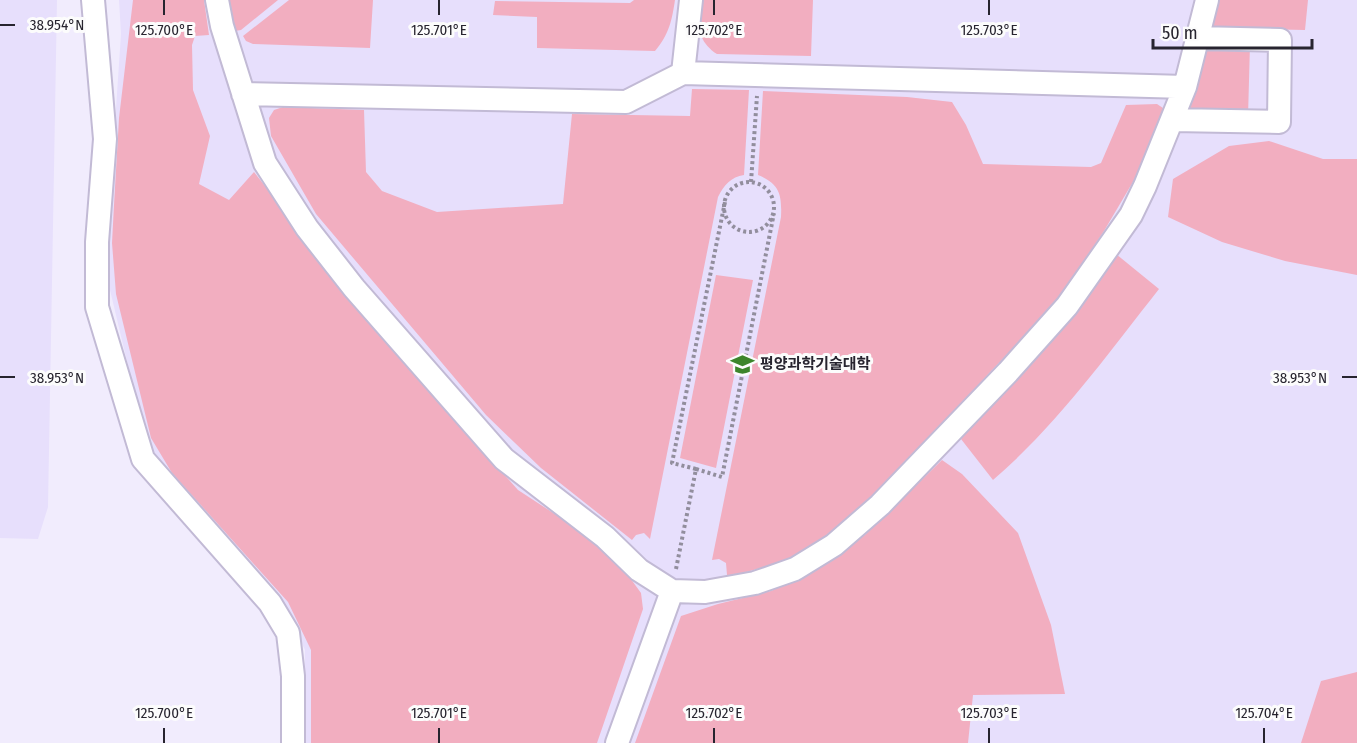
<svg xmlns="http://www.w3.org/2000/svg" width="1357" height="743" font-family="'Fira Sans Condensed','Noto Sans KR',sans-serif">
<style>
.built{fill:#e7dffc}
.green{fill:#f2aec0}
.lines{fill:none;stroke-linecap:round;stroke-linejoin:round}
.minor-casing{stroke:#c2bad5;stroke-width:26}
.path{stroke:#928e9d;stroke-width:4;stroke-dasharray:3 3;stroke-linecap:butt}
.minor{stroke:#fff;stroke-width:22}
.ticks{fill:none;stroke:#27242f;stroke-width:2}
.labels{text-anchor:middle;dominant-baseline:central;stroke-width:6;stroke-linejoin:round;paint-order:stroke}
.poi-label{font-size:15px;font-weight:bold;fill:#27242f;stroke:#fcfcfc;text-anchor:start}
.ticks-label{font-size:15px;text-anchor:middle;fill:#27242f;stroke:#fcfcfc;stroke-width:6;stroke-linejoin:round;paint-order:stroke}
</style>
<rect width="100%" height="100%" fill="#f1ecfd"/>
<!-- built -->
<path class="built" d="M0,0h57l-9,507 -10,32 -38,-1z
M119,0h1238v743h-1053l1,-93 -23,-49 -116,-128 -21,-36 -35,-147 -3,-47 14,-209z"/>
<!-- green -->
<path class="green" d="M133,0h71l5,35 -14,1 -3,9 1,45 17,46 -11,48 30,16 25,-28 142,181 122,137 69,45 33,29 21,29 2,16 -46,134h-286v-93l-23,-48 -116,-129 -21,-35 -35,-144 -4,-51 2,-38 5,-87z
M228,0h50l-37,30 -6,1z
M289,0h84l-3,48 -117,-4 -7,-3 -3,-5z
M634,0h41c-3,20 -6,35 -20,51l-118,-3v-31l-44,-2 2,-14 135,2z
M699,0h114l-2,56 -94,-2c-21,-14 -20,-32 -18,-54z
M1219,0h89l-3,30 -94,-2z
M1207,43l43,1 -2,73 -61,-3z
M692,89l57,1 -5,85c-13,2 -20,10 -26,22l-68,342 -6,-6 -8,2 -4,5 -91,-72 -55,-53 -170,-201 -45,-78 -2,-18 5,-8 9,-3 81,3 2,62 16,19 55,21 126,-8 9,-90 118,2z
M763,91l144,6 45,5 14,23 17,39 108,3 10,-4 25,-58 31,-1 9,6 -16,43 -46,78 -47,70 -151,161 -63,62 -38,28 -34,13 -35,10h-9l-1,-12 -7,-4 -7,1 69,-343c1,-22 -1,-33 -23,-42z
M1269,141l54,18h34v116l-72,-14 -63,-19 -54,-25 5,-38 56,-33z
M1116,254l43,35c-52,66 -102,136 -166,191l-32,-41z
M716,275l37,5 -37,188 -36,-10z
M942,460l20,14 56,59 33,92 14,69 -92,1 -5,48h-333l46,-127 37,-12 53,-13 47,-22 48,-35z
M1357,672v71h-56l20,-62z"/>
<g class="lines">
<defs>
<path id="minor" d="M93,0l12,139 -8,103v65l46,152 127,144 18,30 5,43v67
M217,0l5,26 43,137 42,65 47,60 150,171 101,78 34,33 33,21 33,1 50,-9 40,-14 39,-24 46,-40 128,-133 59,-66 64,-91 14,-29 40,-99 22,-87
M691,0l-8,73 502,14
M243,94l383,8 57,-29
M1173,120l106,2 1,-82 -83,-2
M617,743l55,-152"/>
</defs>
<!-- minor casing -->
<use href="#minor" class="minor-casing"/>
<!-- path -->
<path class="path" d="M724 207a25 25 0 1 1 50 0a25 25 0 1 1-50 0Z
M751,182l6,-86
M696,469l26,8 52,-264
M676,569l20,-100 -24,-6 53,-261"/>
<!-- minor -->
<use href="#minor" class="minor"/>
</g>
<!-- ticks -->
<path class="ticks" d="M164,0v15M439,0v15M714,0v15M989,0v15M0,25h15M0,377h15M1342,377h15M164,728v15M439,728v15M714,728v15M989,728v15M1264,728v15"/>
<!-- icons -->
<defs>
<symbol id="university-bare" viewBox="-9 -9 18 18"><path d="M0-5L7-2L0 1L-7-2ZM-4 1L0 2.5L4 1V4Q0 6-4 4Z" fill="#3d852b" stroke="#fcfcfc" stroke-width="2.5" paint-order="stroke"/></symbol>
</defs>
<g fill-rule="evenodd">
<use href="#university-bare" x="726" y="348" width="33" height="33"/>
</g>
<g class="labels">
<!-- poi labels -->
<g class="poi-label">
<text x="760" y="364">평양과학기술대학</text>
</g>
</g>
<g class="ticks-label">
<text x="57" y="30">38.954°N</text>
<text x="164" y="35">125.700°E</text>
<text x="439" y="35">125.701°E</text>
<text x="714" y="35">125.702°E</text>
<text x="989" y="35">125.703°E</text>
<text x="57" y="383">38.953°N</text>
<text x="1300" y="383">38.953°N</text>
<text x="164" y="718">125.700°E</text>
<text x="439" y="718">125.701°E</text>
<text x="714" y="718">125.702°E</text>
<text x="989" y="718">125.703°E</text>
<text x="1264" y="718">125.704°E</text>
</g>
<!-- scale -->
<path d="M1153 39v9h159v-9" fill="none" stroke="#27242f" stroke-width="3"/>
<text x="1162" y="39" font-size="18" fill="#27242f" stroke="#fcfcfc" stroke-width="4.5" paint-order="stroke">50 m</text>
</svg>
